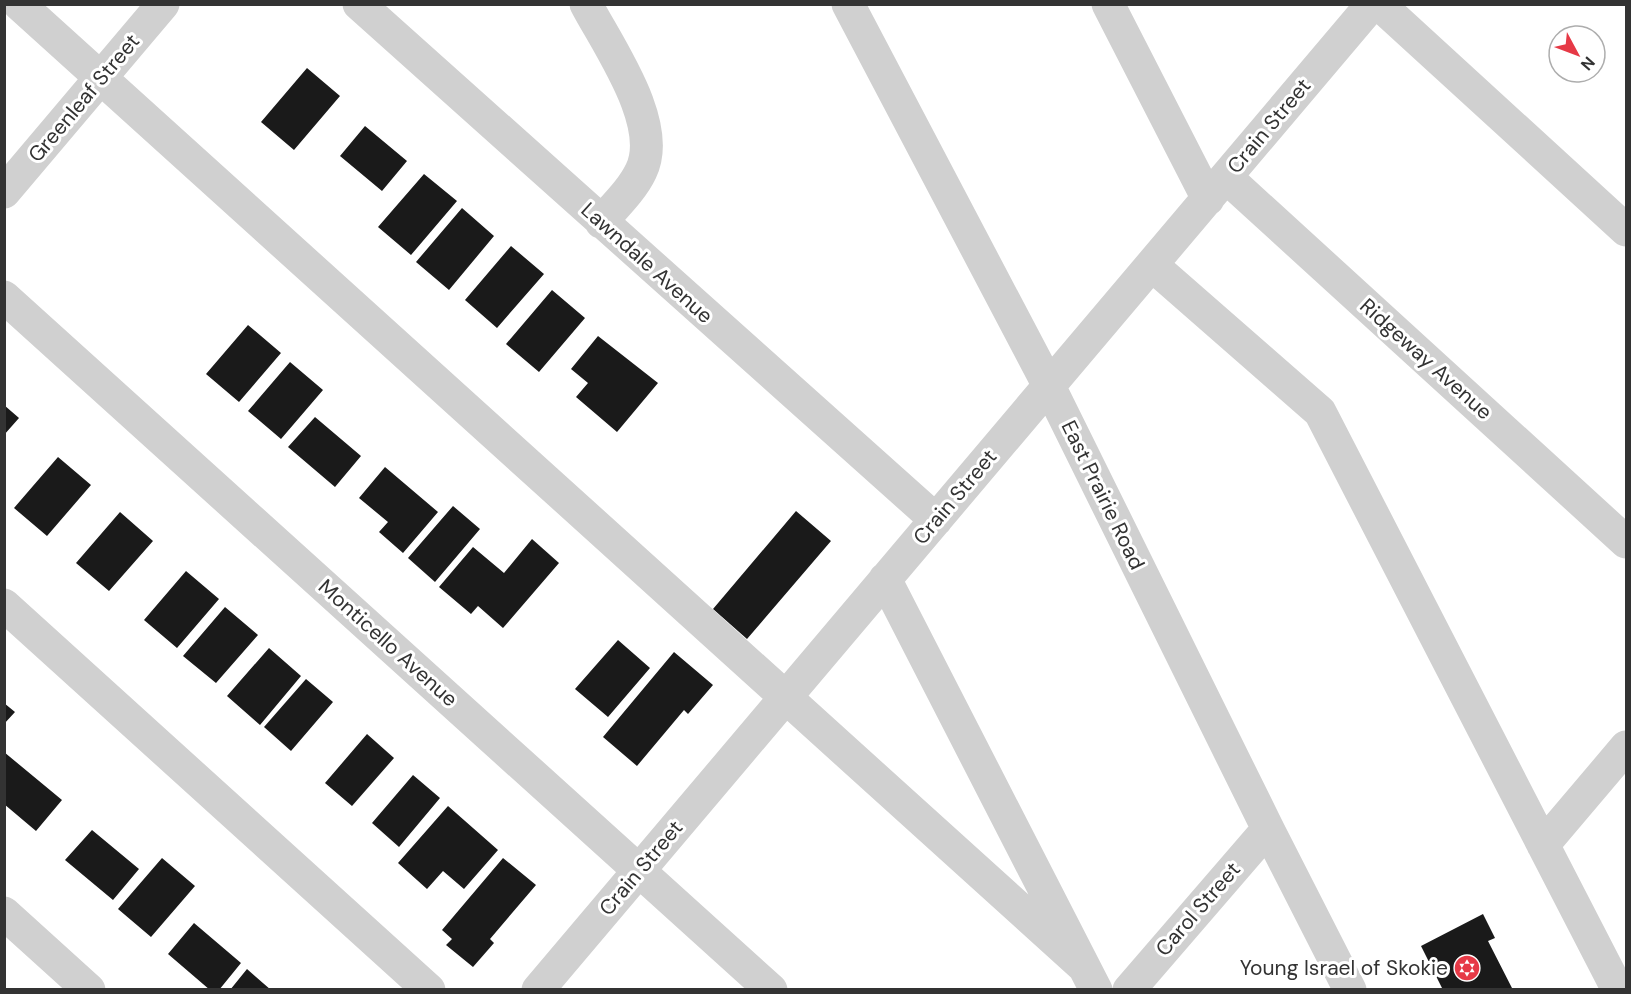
<svg xmlns="http://www.w3.org/2000/svg" width="1631" height="994" font-family="'DM Sans',sans-serif">
<style>
.building{fill:#1a1a1a}
.lines{fill:none;stroke-linecap:round;stroke-linejoin:round}
.minor{stroke:#d0d0d0;stroke-width:33}
.labels{text-anchor:middle;dominant-baseline:central;stroke-width:6;stroke-linejoin:round;paint-order:stroke}
.street-label{font-size:21px;fill:#333;stroke:#fff}
.poi-label{font-size:21px;fill:#333;stroke:#fff;text-anchor:end}
</style>
<rect width="100%" height="100%" fill="#fff"/>
<!-- building -->
<path class="building" d="M307,68l33,28 -46,54 -33,-28z
M365,126l42,35 -25,30 -42,-35z
M424,174l33,27 -46,54 -33,-28z
M462,208l32,28 -45,54 -33,-28z
M511,246l33,28 -47,54 -32,-28z
M552,290l33,28 -46,54 -33,-28z
M248,325l33,28 -42,49 -33,-28z
M598,336l60,47 -41,49 -41,-35 12,-14 -17,-14z
M290,362l33,28 -42,49 -33,-28z
M4,405l15,13 -15,17z
M315,417l46,39 -26,31 -47,-40z
M58,457l33,28 -44,51 -33,-28z
M385,467l53,45 -35,41 -24,-21 9,-10 -29,-24z
M453,506l27,23 -45,53 -27,-24z
M796,511l35,30 -84,98 -34,-30z
M120,512l33,29 -44,50 -33,-28z
M532,539l27,24 -56,65 -25,-22 -7,8 -32,-27 34,-40 31,26z
M186,571l33,28 -42,49 -33,-28z
M225,607l33,28 -42,48 -33,-27z
M618,640l32,28 -42,49 -33,-28z
M269,648l32,28 -41,49 -33,-29z
M674,652l39,33 -25,29 -4,-4 -47,56 -34,-29z
M306,679l27,23 -42,49 -27,-24z
M4,703l11,9 -11,12z
M367,734l27,24 -42,48 -27,-23z
M4,752l58,48 -26,31 -32,-27z
M413,775l27,23 -41,49 -27,-24z
M448,806l50,44 -34,39 -21,-18 -16,18 -29,-26z
M92,830l47,39 -26,31 -48,-40z
M162,858l33,28 -44,51 -33,-28z
M503,858l33,27 -46,54 4,4 -21,24 -27,-22 6,-6 -10,-9z
M1483,914l12,24 -7,3 25,49h-70l-22,-44z
M194,923l47,40 -22,27h-9l-42,-36z
M247,969l24,21h-41z"/>
<g class="lines">
<!-- minor -->
<path class="minor" d="M19,4l1065,963
M359,4l577,516
M586,4c22,42 78,120 55,167 -9,19 -26,35 -40,51
M848,4l201,382 219,443 82,161
M1108,4l100,195
M1379,4l247,226
M1226,177l400,365
M4,192l159,-188
M1152,265l168,147 298,578
M4,297l767,693
M885,579l211,411
M4,605l425,385
M1543,845l83,-98
M4,913l85,77
M538,990l834,-986
M1129,990l139,-161"/>
</g>
<!-- icons -->
<defs>
<symbol id="synagogue-disc" viewBox="-11 -11 22 22"><circle r="9.5" fill="#e63946" stroke="#fff"/><path d="M0-6.5L5.6 3.2H-5.6ZM0 6.5L5.6-3.2H-5.6Z" fill="#fff"/></symbol>
</defs>
<g fill-rule="evenodd">
<use href="#synagogue-disc" x="1452" y="953" width="30" height="30"/>
</g>
<g class="labels">
<!-- street labels -->
<g class="street-label">
<text transform="translate(84 98) rotate(-50)">Greenleaf Street</text>
<text transform="translate(1269 126) rotate(-50)">Crain Street</text>
<text transform="translate(647 263) rotate(42)">Lawndale Avenue</text>
<text transform="translate(1426 359) rotate(42)">Ridgeway Avenue</text>
<text transform="translate(1103 495) rotate(64)">East Prairie Road</text>
<text transform="translate(955 497) rotate(-50)">Crain Street</text>
<text transform="translate(388 643) rotate(42)">Monticello Avenue</text>
<text transform="translate(641 868) rotate(-50)">Crain Street</text>
<text transform="translate(1198 909) rotate(-49)">Carol Street</text>
</g>
<!-- poi labels -->
<g class="poi-label">
<text x="1448" y="968">Young Israel of Skokie</text>
</g>
</g>
<!-- border -->
<rect width="1631" height="994" fill="none" stroke="#333333" stroke-width="12"/>
<!-- north arrow -->
<g transform="translate(1577 54) rotate(131)"><circle r="28" fill="#ffffff" stroke="#adadad" stroke-width="1.5"/>
<path d="M0-4.5L10 22L0 15L-10 22Z" fill="#e63946"/>
<text y="-9" font-size="16" font-weight="bold" text-anchor="middle" fill="#333333">N</text>
</g>
</svg>
